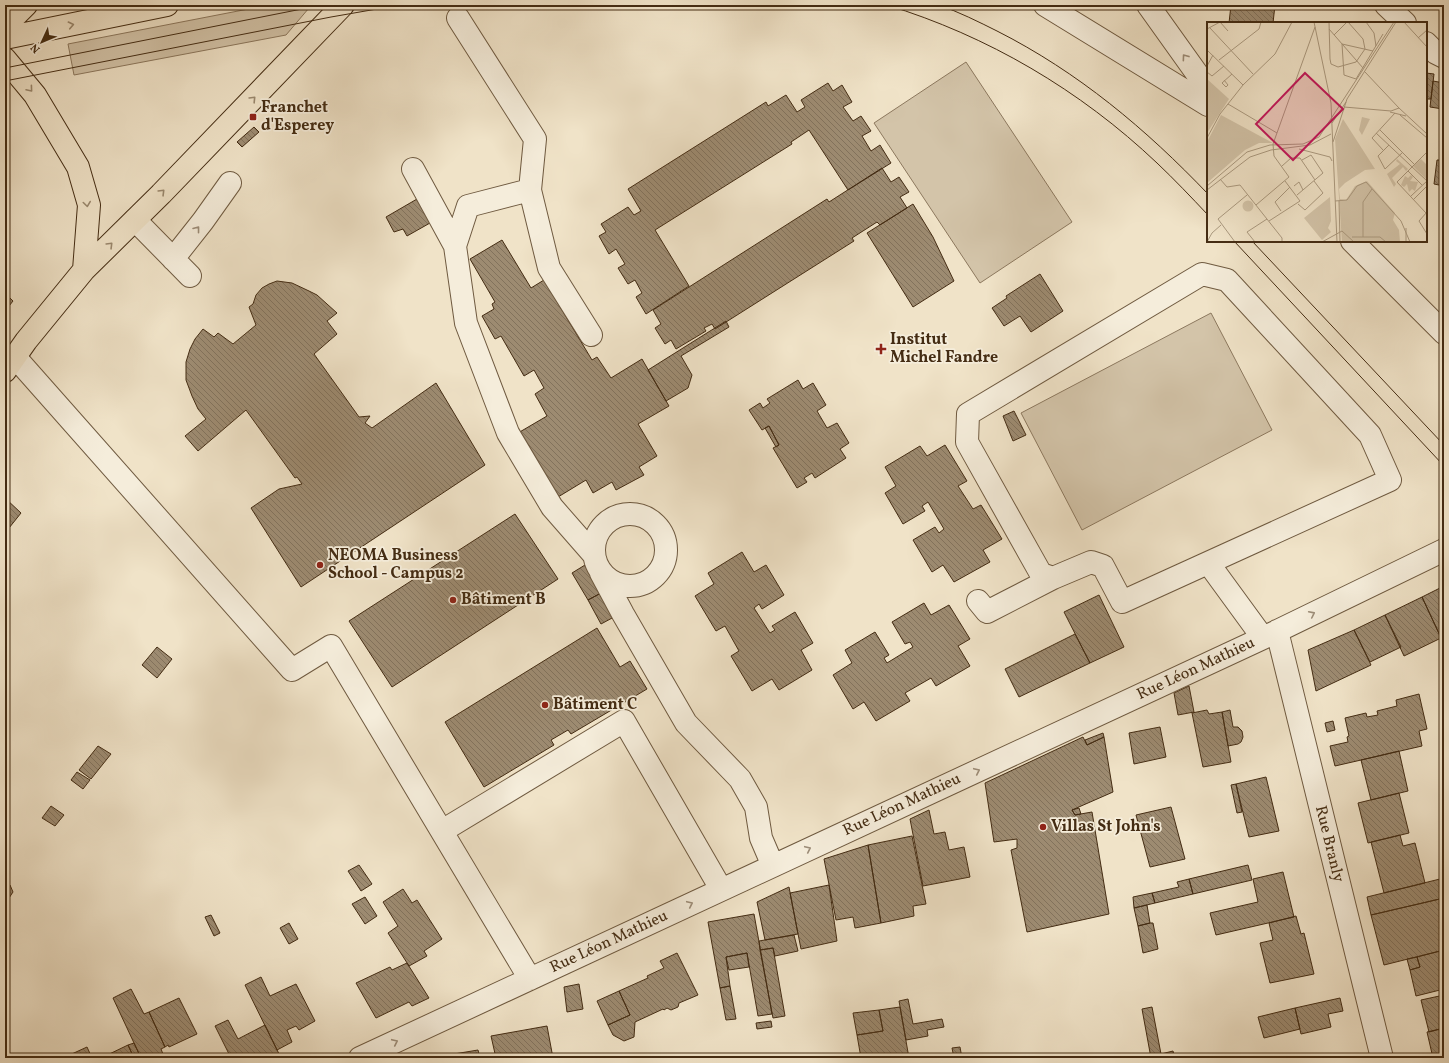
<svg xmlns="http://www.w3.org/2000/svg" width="1449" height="1063" font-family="Vollkorn,serif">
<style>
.green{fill:#d3c4a9;stroke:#8c785e}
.building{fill:url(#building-back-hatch);stroke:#442c13}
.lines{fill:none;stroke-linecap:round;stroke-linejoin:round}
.minor-casing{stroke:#6f5a40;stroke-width:24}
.major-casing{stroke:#442c13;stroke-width:24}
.minor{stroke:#f5eddb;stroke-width:22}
.major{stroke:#f0e3c8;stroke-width:22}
.tram{stroke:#442c13;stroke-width:1}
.oneway{stroke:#9a886e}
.oneway2{stroke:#9c8c77}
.poi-dot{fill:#8f2418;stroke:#f5eddb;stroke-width:1.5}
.labels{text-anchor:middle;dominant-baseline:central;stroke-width:3.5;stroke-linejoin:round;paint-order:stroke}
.poi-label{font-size:16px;font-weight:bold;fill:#442c13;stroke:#f5eddb;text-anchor:start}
.street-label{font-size:16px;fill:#442c13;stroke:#f5eddb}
.inset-road{fill:none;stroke:#ab9a80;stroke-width:1}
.view{fill:#c2185b;fill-opacity:0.15;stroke:#c2185b;stroke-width:2}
.inset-edge{fill:none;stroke:#442c13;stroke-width:2}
</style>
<defs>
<pattern id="building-back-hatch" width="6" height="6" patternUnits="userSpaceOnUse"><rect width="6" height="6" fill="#9d8b71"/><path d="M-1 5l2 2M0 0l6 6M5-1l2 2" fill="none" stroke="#82725c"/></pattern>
</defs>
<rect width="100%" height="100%" fill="#f0e3c8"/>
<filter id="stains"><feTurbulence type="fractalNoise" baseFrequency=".005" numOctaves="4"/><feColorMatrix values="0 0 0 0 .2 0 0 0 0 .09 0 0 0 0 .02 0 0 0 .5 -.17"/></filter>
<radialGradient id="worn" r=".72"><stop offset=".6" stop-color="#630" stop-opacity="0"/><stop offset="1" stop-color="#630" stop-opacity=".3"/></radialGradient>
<!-- green -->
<path class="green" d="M269,5h40v3l-23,27 -212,40 -6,-31z
M966,62l106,160 -92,61 -106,-160z
M1211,313l61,117 -190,100 -61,-117z"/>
<!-- building -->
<path class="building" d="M1231,5h44l-2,18h-44z
M1426,73l8,1 -3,25h-5z
M1433,81l11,2 -1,26 -13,-2z
M828,83l5,8 9,-6 10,17 -9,5 10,14 8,-5 10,15 -9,5 9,15 9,-6 11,18 -43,27 -39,-60 -18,12 1,2 -137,86 34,56 -43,28 -10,-17 6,-4 -7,-13 -7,4 -10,-16 7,-4 -9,-15 -7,5 -10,-18 7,-4 -5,-8 27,-17 6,8 7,-4 -13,-22 138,-87 2,4 18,-11 11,17 8,-5 -4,-7z
M254,127l5,5 -17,15 -5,-5z
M1437,160h7v26l-10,-2z
M882,168l9,14 8,-5 10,15 -9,5 7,11 -27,17 -3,-3 -25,16 2,3 -139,88 -3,-5 -8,4 2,3 -30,18 -5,-9 -6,4 -10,-16 6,-4 -8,-14 174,-111 2,3z
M417,199l13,24 -23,13 -4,-7 -9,3 -8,-15z
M913,204l20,33 21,44 -41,26 -46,-74z
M502,240l29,48 13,-8 48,80 5,-3 14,21 31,-19 27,47 -31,18 19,32 -18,11 5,8 -28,15 -4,-8 -19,11 -7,-13 -28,17 -40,-64 29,-17 -12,-22 9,-6 -10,-18 -10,6 -23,-40 -6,3 -13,-23 12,-7 -2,-5 3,-2 -25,-43z
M1040,274l23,37 -32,21 -11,-16 -16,10 -12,-18 15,-10 -1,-2z
M277,281l15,2 17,8 8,4 20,18 -10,8 10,13 -23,20 45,63 11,-1 -5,7 7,5 64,-45 49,82 -184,122 -50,-79 28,-19 23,-5 -5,-7 -2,1 -49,-68 -48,41 -13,-15 21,-17 -8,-10 -6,-13 -6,-16v-18l4,-13 5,-10 8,-10 11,8 4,-4 15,11 23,-19 -7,-18 4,-3 3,-9 6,-7 7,-4z
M8,296l5,5 -8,10v-11z
M726,321l3,6 -48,29 11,19 -4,13 -22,13 -18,-31z
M798,380l5,9 10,-6 13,22 -9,6 10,17 10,-5 12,20 -9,6 6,9 -31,20 -3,-5 -8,5 3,4 -10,6 -24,-40 6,-3 -10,-19 -7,4 -13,-20 11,-7 3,5 7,-5 -3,-4z
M1014,411l12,24 -13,6 -10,-25z
M769,426l10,19 -3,2 -11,-19z
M945,445l22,36 -9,5 15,23 8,-4 21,34 -19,11 7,12 -36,20 -11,-17 -11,7 -19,-32 22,-13 4,6 5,-4 -16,-27 -6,4 3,5 -22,13 -18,-31 11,-7 -11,-19 35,-21 7,10z
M5,498l16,15 -16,20z
M515,514l43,65 -166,108 -43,-66z
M742,552l12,20 12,-7 18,30 -22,14 -3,-5 -5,4 16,25 5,-3 -3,-4 23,-14 18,31 -12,7 11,20 -33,20 -7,-11 -20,12 -21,-35 8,-5 -14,-25 -9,5 -21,-35 19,-12 -6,-11z
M585,565l16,28 -13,7 -16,-27z
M1444,586v58l-22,-47z
M601,593l13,24 -13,7 -13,-24z
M1099,595l25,52 -34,16 -26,-51z
M1422,597l19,41 -37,18 -19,-41z
M924,603l7,12 18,-10 21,34 -12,7 12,20 -34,20 -5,-8 -26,15 5,8 -34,20 -12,-19 -11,7 -20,-34 19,-12 -7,-13 30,-18 14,23 -5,3 3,5 26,-16 -3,-5 -5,2 -13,-22z
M1385,615l16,32 -31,15 -16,-32z
M597,628l23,39 10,-6 17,28 -76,45 -3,-4 -17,10 3,5 -70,42 -39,-65z
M1354,630l17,35 -55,26 -8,-41z
M1075,634l15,29 -71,34 -14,-28z
M157,647l15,12 -15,19 -15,-13z
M1189,686l5,26 -16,3 -4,-22z
M1419,694l8,35 -8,2 3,15 -87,20 -5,-20 18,-4 -1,-5 2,-1 -4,-18 21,-5 1,4 11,-2 -1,-4 20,-5 -1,-6z
M1207,710l2,4 13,-2 9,50 -28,5 -11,-54z
M1230,710l3,17h5l4,4 1,6 -2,5 -3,2 -10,2 -6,-34z
M1333,721l2,9 -8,2 -2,-9z
M1160,727l6,30 -32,7 -5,-31z
M1103,733l1,4 -17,8 -2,-5z
M1083,737l4,8 17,-8 9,55 -41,18 3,5 17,-3 17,102 -82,18 -16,-82 6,-2v-9l-23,3 -9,-59z
M98,746l13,8 -20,25 -12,-9z
M1399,751l9,40 -37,9 -10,-40z
M77,772l13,8 -7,9 -12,-9z
M1266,777l13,54 -30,6 -13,-53z
M1236,784l6,28 -5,1 -6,-28z
M1399,793l10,40 -41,10 -10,-40z
M51,806l13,9 -9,11 -13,-8z
M1171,807l14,52 -35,8 -14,-52z
M1079,808l2,6 -6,1 -3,-5z
M929,810l5,24 11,-2 4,18 15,-3 6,30 -47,9 -13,-67z
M1400,835l3,11 12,-3 10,40 -41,10 -13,-51z
M912,836l14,68 -13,2 1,10 -33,7 -13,-78z
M868,845l13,78 -26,5 -2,-11 -17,3 -12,-61z
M359,865l13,19 -11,7 -13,-20z
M1248,865l4,15 -59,14 -4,-15z
M1283,872l11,45 -78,18 -6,-22 48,-11 -5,-23z
M1444,878v20l-73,17 -4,-18z
M1189,879l4,15 -38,9 -3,-10 27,-6 -2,-5z
M10,885l3,7 -6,9 -2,-1v-9z
M829,885l8,56 -36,8 -11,-56z
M789,887l9,47 -33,6 -8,-38z
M403,889l9,14 5,-3 25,39 -18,12 3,5 -18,10 -21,-33 10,-7 -15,-24z
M1152,893l3,10 -21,5 -1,-11z
M365,897l12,19 -12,8 -13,-20z
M1444,898v52l-60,15 -13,-50z
M1147,905l3,18 -12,3 -4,-18z
M754,914l18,100 -14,2 -11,-63 -21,4 4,29 -10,2 -12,-66z
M211,915l9,18 -6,3 -9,-19z
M1296,916l5,18 3,-1 10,41 -44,9 -10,-40 13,-3 -4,-17z
M289,923l9,16 -9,5 -9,-16z
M1150,923h3l5,26 -15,4 -5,-27z
M794,935l4,16 -23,5 -2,-8 -13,2 -1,-9z
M773,948l12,68 -12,2 -13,-68z
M1440,951l4,18v20l-28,7 -6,-26 10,-3 -3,-10z
M677,953l21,42 -19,8 -1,4 -7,3 -4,-2 -3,2 -1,-1 -28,13 -1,15 -10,4 -11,-6 -5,-10 22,-10 -11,-24 29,-13 -1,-2 17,-8 -4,-7z
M747,953l2,14 -20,3 -3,-13z
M1417,957l3,10 -10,3 -3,-11z
M407,963l22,35 -17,8 -3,-4 -33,16 -20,-35 34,-16 2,3z
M261,977l9,19 26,-12 19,37 -16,9 -3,-4 -9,4 5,12 -15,8 -32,-65z
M579,984l4,25 -16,3 -3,-25z
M730,986l6,33 -10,1 -6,-32z
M131,989l13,25 5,-2 16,35 -4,2 2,5 -8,4h-14l-28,-60z
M619,991l11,24 -22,10 -11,-24z
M1444,995v33l-15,4 -8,-32z
M179,998l18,36 -28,13 -1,-2 -3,2 -16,-35z
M1340,998l3,13 -15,3 3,13 -30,7 -6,-26z
M908,999l5,25 29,-5 2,8 -17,3 1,6 -22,4 -7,-39z
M900,1007l9,51h-48l-4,-23 26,-4 -4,-21z
M1152,1007l9,47 1,4h-11l-9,-49z
M1295,1008l5,21 -36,9 -6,-21z
M879,1010l4,21 -26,4 -4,-22z
M228,1020l10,19 27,-14 16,33h-50l-16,-32z
M771,1021l1,6 -15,2 -1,-6z
M547,1026l6,32h-57l-5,-22z
M1444,1028v30h-11l-6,-26z
M134,1043l7,15h-7l-6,-13z
M128,1045l6,13h-33z
M87,1047l5,11h-29z
M960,1047l2,11h-8l-2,-10z
M478,1050l2,8h-44l18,-4z
M1173,1051l2,7h-13l-1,-4z"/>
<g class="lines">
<defs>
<path id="minor" d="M1045,5l163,100
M1148,5l60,84
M1386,5l19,18
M458,18l77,121 -5,51 -62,16 -13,40 11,77 42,110 44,74 42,48
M1426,43l10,10 8,4
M413,169l42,77
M530,190l19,78 42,67
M135,220l55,56
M1352,241l92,92
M173,259l30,-38 27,-38
M1202,274l25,6 143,155 20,45 -268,122 -19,-36 -12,-4 -38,16 -12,-4 -74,-132 1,-28z
M15,357l277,313 39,-24 199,333
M594 550a36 36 0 1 1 72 0a36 36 0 1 1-72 0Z
M1209,564l54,74
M601,573l22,41 63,109 54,56 16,28 5,31 12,28
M978,601l9,11 66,-34
M1277,631l105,427
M442,831l182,-110 97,168
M360,1058l903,-420 181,-88"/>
<path id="major" d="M5,26l21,-21
M5,38l162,-33
M5,59l30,36 43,72 11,38 -5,65
M5,371l21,-30 58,-71 77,-76 182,-189"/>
</defs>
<!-- minor casing -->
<use href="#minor" class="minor-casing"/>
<!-- major casing -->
<use href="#major" class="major-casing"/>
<!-- minor -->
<use href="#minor" class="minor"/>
<!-- major -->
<use href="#major" class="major"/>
<!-- tram -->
<path class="tram" d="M887,5c101,31 193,85 270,158 17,16 34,34 51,52
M939,5c20,7 40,17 58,26 81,41 149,98 211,163
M5,68l317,-63
M5,81l326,-64 69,-12
M1234,241l210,225
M1252,241l192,204"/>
</g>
<!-- one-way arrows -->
<defs><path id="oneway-chevron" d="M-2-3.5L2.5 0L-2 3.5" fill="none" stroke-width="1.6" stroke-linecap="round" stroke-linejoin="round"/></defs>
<g class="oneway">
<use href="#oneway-chevron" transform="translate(71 25) rotate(-12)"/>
<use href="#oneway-chevron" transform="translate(30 89) rotate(50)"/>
<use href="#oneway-chevron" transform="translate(253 99) rotate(-46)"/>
<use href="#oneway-chevron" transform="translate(162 192) rotate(-45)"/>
<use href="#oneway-chevron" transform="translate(87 204) rotate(82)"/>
<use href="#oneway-chevron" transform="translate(110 245) rotate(-45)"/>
</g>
<g class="oneway2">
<use href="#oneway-chevron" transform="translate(1185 57) rotate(-126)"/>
<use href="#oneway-chevron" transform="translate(197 229) rotate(-52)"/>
<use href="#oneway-chevron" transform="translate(1312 614) rotate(-26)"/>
<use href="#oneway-chevron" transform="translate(977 771) rotate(-25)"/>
<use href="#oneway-chevron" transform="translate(808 849) rotate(-25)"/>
<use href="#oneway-chevron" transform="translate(690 904) rotate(-25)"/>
<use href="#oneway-chevron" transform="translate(395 1042) rotate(-25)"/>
</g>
<!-- markers -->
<g class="poi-dot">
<rect x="249" y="113" width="8" height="8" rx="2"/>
<path d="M879 343h4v4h4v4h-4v4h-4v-4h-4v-4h4z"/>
<circle cx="320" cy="565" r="4"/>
<circle cx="453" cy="600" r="4"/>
<circle cx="545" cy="705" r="4"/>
<circle cx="1043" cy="827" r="4"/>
</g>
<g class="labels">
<!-- poi labels -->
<g class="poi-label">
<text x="261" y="108">Franchet<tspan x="261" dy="18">d'Esperey</tspan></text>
<text x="890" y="340">Institut<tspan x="890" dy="18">Michel Fandre</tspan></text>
<text x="328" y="556">NEOMA Business<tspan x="328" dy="18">School - Campus 2</tspan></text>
<text x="461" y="600">Bâtiment B</text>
<text x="553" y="705">Bâtiment C</text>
<text x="1051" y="827">Villas St John's</text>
</g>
<!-- street labels -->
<g class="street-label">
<text transform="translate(1196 669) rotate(-25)">Rue Léon Mathieu</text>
<text transform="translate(902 805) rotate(-25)">Rue Léon Mathieu</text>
<text transform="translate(1329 844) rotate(76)">Rue Branly</text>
<text transform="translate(609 942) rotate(-25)">Rue Léon Mathieu</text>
</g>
</g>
<!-- overview -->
<g transform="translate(1207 22)">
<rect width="220" height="220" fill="#f0e3c8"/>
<path d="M155,95l8,2 -8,16 -3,-5zM190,137l11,10 -2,2 -3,-4 -11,11 4,6 -2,3 -7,-13 13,-10 -4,-3zM204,153l2,2 -3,4 8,1 -3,9 -3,-2 -3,3 -2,-8 -3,3 -3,-2 4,-9 3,2zM123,175l1,24 -3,7 3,4 -9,8 -18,-22zM35.5 184a5.5 5.5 0 1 1 11 0a5.5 5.5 0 1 1-11 0Z" fill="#d3c4a9"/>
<path d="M14,93l52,28h-14l-14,7 -38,33v-41zM136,97l32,50 -10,1 -20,13 -6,6 1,10 6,1 9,-14 12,-5 28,32 -2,7 6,10 1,12h-58l-7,-103zM214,137l6,6v15l-14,-14z" fill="#d3c4a9"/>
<path d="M0,57l22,20 -22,34z" fill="#d3c4a9"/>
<path class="inset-road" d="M13,0l8,9M107,0l17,81 6,139M122,0l1,37 1,5 7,3 18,-5 9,-13 -2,-10 -15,-17M159,0l8,11 2,13M197,0l23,25M3,6l43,46M0,7l13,-7M122,7l34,39M127,13l13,-13M211,16l9,-8M0,28l36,35M166,29l-31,-7 2,31 12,4 27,-45M12,38l40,-31 2,-7M0,44l6,-11M0,50l5,4 12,-10M158,50l34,36M17,58l4,5 -2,2 -4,-4 10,-9M21,82l49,29M137,85l47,4 8,-3 28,26M183,90l16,4M193,93l27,23M125,101l14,-21M173,108l34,34M169,111l51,48 -16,15M0,116l13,-24 23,-29 32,-31 17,-32M126,120l14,-43 49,-77M182,123l-11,11 7,13 18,-17M92,127l31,8 2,4M176,128l-11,-12 23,-25M75,144l9,-8h9l15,22M201,149l14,14M13,157l7,8 13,-2 42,53v4M0,164l40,-34 23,-7 33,-1 16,-7 75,-115M87,164l5,-4 4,8M0,168l43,-33 21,-7 39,-5 21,-11M90,173l26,-22 -12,-18 -9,5M206,178l14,-14M128,179l12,-1 10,-14 9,-4 35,39 9,21M132,179l1,41M91,182l7,6 18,-17 -9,-12M49,183l33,-28 -15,-21 -1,-12 42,-117M74,189l-6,-9 15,-15M219,191l-29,-31 30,-30M62,199l31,-20 -15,-20M199,206v14M220,212l-8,-13 8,-9M145,215h28l6,5M156,215v-35l9,-13M0,220l5,-9 9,-8M28,220l-17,-23 29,-24M48,220l-8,-10 20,-13M115,220l20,-11 12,11"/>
<path class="view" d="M98,51l38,36 -50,51 -37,-36z"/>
<rect width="220" height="220" class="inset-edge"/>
</g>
<!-- margin -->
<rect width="1449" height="1063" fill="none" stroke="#f0e3c8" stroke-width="20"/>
<rect x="6" y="6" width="1437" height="1051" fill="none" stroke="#442c13" stroke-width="2"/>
<rect x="10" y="10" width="1429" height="1043" fill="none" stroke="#442c13"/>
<!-- north arrow -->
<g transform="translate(42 42) rotate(226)" stroke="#f5eddb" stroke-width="3" paint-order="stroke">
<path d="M0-3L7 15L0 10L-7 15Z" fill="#442c13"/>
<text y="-6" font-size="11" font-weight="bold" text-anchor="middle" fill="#442c13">N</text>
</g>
<rect width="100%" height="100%" filter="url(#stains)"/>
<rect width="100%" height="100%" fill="url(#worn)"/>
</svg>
